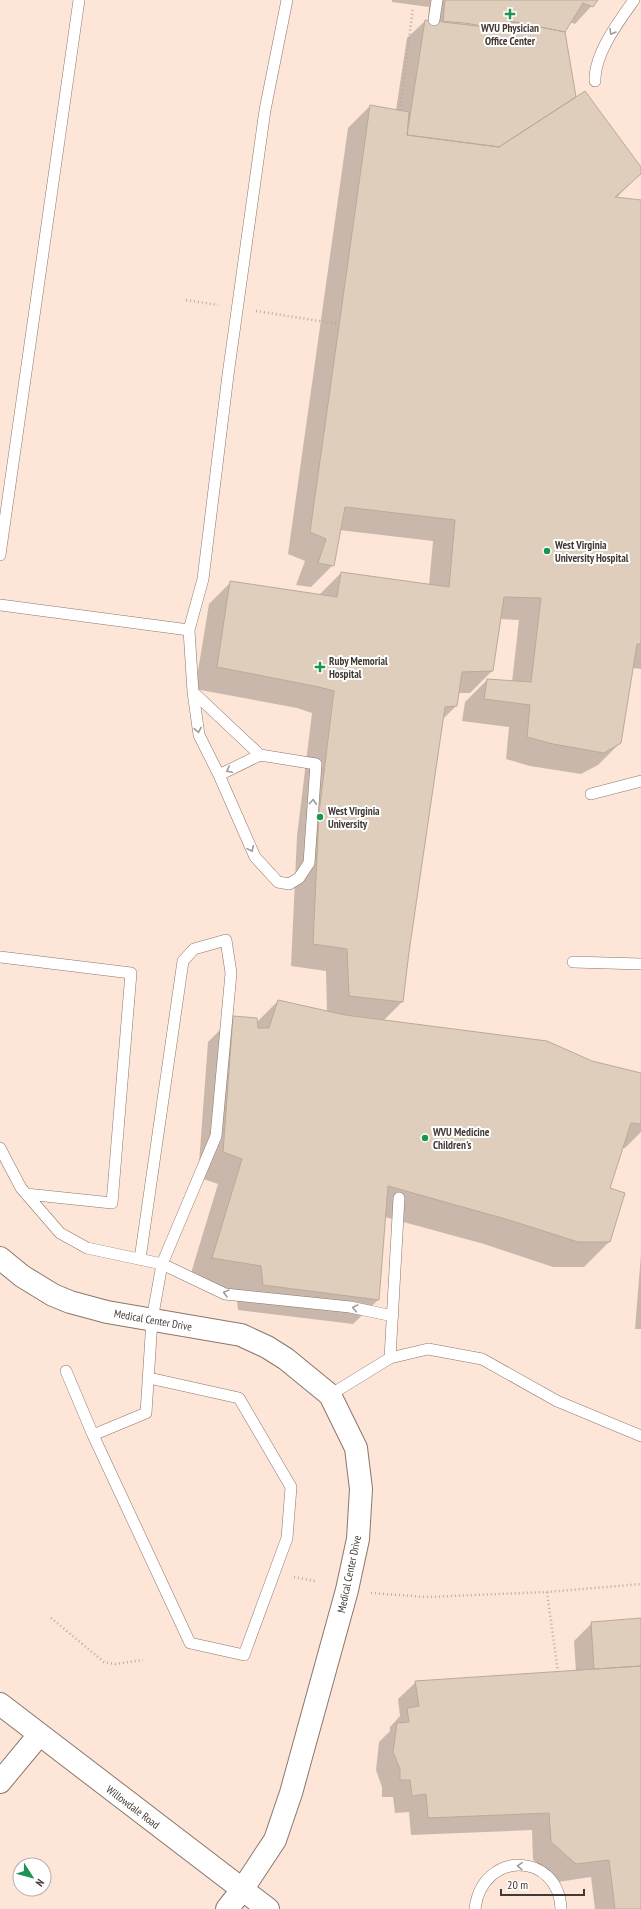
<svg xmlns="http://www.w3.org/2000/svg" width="641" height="1909" font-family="'PT Sans Narrow',sans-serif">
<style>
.shadow{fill:#0003}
.building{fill:#dfcebb;stroke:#baaa97}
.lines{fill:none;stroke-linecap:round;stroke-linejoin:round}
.service-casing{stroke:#8c776a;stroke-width:12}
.minor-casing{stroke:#8c776a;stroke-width:24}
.tertiary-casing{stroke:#8c776a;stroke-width:24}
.path{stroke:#bdaa9f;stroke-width:2.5;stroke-dasharray:1 3;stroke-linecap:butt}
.service{stroke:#fff;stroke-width:11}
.minor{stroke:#fff;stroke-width:22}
.tertiary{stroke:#fff;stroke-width:22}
.oneway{stroke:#a09c9a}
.poi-dot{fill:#1c9551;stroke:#fff;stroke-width:1.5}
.labels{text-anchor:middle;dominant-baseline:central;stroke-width:4;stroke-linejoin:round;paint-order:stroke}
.poi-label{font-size:11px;font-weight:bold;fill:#423934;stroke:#fff;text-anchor:start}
.street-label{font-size:11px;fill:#423934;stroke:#fff}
</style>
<rect width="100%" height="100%" fill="#fde5d7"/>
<!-- shadow -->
<path class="shadow" d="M392,0h205l-22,24 -5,-2 -6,10 11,66 66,70v5l-25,25 25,3v468l-9,-1 -12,75 -22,22 -17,9 -51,-8 -24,-7 3,-32 -47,-6 3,-19 22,-22 25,2 7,-62 -19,-1 -8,52 -22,22h-12l-2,13 -14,14 -34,232 -6,50 -19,19 209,41 49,12v58l-16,16h-3l-13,41v53l-25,25h-31l-69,-23 -99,-27 -7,83 -25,24 -115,-14 -2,-19 -48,-8 30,-99 -20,-7 10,-135 25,-25 23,2v4l22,-22 49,11 -1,-41 -35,-5 6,-130 15,-123 -15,-5 -102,-19 14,-85 22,-22 88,13 22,-22 88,12 4,-44 -94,-11 -6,35 -22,22 -15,-2 9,-24 -17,-7 60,-426 22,-22 26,4 11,-72 18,-17h3l1,-14 -37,-5z
M641,1254v75h-6z
M641,1619v290h-46l-4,-32 -33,5 -25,-22 -1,-30 -121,5 -2,-23 -14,1 -2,-16h-11v-10l-6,-17 3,-28 11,-11v-4l10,-11 -2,-17 18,-17 160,-10 -2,-31 18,-18z"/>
<!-- building -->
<path class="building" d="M445,0h153l-5,7 -10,-4 -18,29 -50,-10h-5l-16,6 -51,-6z
M425,20l40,3 29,5 16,-6h5l50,10 11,65 -77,50 -92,-12z
M585,91l56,76v7l-26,23 26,3v444h-4l-16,99 -17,10 -51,-9 -26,-7 3,-32 -46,-6 3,-20 44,3 10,-84 -37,-1 -11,74 -31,1 -5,34 -12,1 -36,245 -6,50 -54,-6 -2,-47 -34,-5 6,-131 15,-122 -15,-4 -102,-20 13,-86 107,16 4,-25 108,15 6,-67 -110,-13 -11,59 -16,-3 8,-24 -16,-7 60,-427 39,7 -2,23 92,12z
M278,1000l67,15 202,26 45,20 49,12v51l-10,-1 -21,65 15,5 -15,49h-32l-69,-22 -121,-34 -9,114 -116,-15 -2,-19 -49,-8 30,-99 -19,-7 10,-136 24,2 1,10h11z
M641,1618v48l-47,3 -3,-47z
M641,1666v243h-26l-6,-49 -33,4 -25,-22 -2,-29 -121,5 -2,-24 -14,2 -2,-16h-10v-11l-7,-17 4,-29 12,-1 -2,-14 12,-2 -4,-25z"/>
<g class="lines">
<defs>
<path id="service" d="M434,20l3,-20
M595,81c-1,-27 24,-60 39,-81
M0,555l79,-555
M0,605l189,25 14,-51 25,-204 37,-265 22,-110
M189,630l4,62 6,43 20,40 36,82 23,25 11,2 10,-6 10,-15 7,-99 -56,-9 -41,20
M193,692l67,63
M591,794l50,-13
M0,957l131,16 -19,230 -86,-9
M573,962l68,2
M0,1148l21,40 39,45 27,15 75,16 -10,56 -6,93 -53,22 97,208 54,12 43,-117 4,-51 -52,-89 -90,-20
M140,1259l43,-298 11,-12 32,-9 5,33 -15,163 -54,128 63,30 125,13 43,9
M390,1358l9,-160
M66,1371l27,64
M330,1395l60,-37 38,-9 54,10 75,42 84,35
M475,1909c7,-60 84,-57 86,0"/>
<path id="minor" d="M0,1782l39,-47
M227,1909l15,-19"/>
<path id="tertiary" d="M0,1258l22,18 31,19 17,7 37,10 134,23 26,12 19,12 44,36 26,53 5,41 -3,50 -11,51 -56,203 -16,47 -33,50
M0,1704l268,205"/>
</defs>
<!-- service casing -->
<use href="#service" class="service-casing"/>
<!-- minor casing -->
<use href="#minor" class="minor-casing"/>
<!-- tertiary casing -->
<use href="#tertiary" class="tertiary-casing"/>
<!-- path -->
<path class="path" d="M400,110l13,-103
M186,300l32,5
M256,311l83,13
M294,1577l21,4
M547,1592l11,80
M371,1593l56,4 120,-5 94,-8
M51,1618l53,44 11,2 28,-4"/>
<!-- service -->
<use href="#service" class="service"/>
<!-- minor -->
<use href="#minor" class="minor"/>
<!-- tertiary -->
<use href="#tertiary" class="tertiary"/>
</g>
<!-- one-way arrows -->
<defs><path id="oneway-chevron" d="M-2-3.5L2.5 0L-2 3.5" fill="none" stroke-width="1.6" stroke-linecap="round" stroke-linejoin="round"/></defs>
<g class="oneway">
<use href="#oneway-chevron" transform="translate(612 32) rotate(120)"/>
<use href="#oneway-chevron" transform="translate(198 730) rotate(79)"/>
<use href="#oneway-chevron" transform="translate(229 770) rotate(154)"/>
<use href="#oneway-chevron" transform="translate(313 802) rotate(-86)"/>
<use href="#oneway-chevron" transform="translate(251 849) rotate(66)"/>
<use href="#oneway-chevron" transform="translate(226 1293) rotate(-165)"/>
<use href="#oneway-chevron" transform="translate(355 1308) rotate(-169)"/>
<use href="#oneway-chevron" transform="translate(520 1866) rotate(-178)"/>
</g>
<!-- markers -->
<g class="poi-dot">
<path d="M508 8h4v4h4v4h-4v4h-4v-4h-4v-4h4z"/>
<circle cx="547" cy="551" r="4"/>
<path d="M318 661h4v4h4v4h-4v4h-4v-4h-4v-4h4z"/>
<circle cx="320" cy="817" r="4"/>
<circle cx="425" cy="1138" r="4"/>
</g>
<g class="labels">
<!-- poi labels -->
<g class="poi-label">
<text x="510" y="28" text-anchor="middle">WVU Physician<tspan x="510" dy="13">Office Center</tspan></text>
<text x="555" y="545">West Virginia<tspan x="555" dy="13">University Hospital</tspan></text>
<text x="329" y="661">Ruby Memorial<tspan x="329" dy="13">Hospital</tspan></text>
<text x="328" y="811">West Virginia<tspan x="328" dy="13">University</tspan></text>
<text x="433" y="1132">WVU Medicine<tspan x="433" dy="13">Children's</tspan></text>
</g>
<!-- street labels -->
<g class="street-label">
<text transform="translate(153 1320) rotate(10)">Medical Center Drive</text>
<text transform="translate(349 1574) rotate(-78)">Medical Center Drive</text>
<text transform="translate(133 1807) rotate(37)">Willowdale Road</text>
</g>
</g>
<!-- north arrow -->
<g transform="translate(32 1877) rotate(126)"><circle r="19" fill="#ffffff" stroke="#b3b0ae"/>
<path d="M0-3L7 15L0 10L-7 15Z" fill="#1c9551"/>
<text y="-6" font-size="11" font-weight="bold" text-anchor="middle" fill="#423934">N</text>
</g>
<!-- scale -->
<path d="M501 1889v6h83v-6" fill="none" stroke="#423934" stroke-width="2"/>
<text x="507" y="1889" font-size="12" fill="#423934" stroke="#ffffff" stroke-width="3" paint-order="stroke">20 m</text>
</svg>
